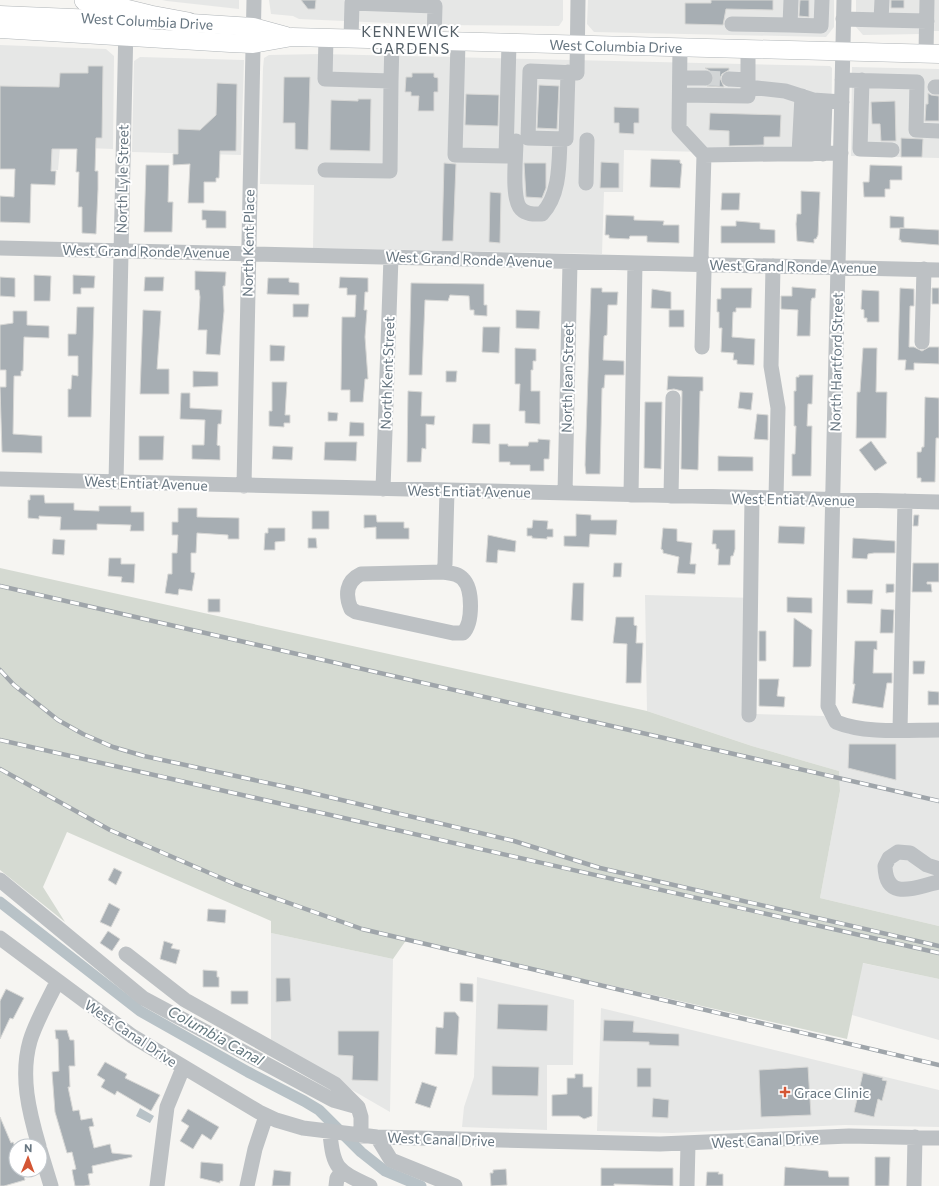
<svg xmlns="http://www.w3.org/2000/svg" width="939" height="1186" font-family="Commissioner,sans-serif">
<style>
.built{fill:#e6e7e6}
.green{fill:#d5dad2}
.water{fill:#b8c2c7}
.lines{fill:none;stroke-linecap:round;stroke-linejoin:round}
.canal{stroke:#b8c2c7;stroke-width:11}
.building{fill:#a7aeb3;stroke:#d7d7d5}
.minor-tunnel{stroke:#d2d5d6;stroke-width:15;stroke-dasharray:15 8;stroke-linecap:butt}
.major-casing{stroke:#b0b5b8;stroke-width:19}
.highway-casing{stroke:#b0b4b7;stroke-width:22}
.minor{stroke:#bdc1c4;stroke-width:15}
.major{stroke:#fff;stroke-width:18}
.highway{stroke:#fff;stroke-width:21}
.rail-casing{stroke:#9fa5aa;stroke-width:4.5}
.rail{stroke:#fff;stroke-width:3;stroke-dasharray:9;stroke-linecap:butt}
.poi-dot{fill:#d45634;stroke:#fff;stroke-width:1.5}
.labels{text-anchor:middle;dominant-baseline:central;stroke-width:4;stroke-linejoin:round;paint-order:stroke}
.street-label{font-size:14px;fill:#677681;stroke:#fff}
.poi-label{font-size:14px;fill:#677681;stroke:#fff;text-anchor:start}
.neighbourhood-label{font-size:15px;letter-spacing:1px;fill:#545f67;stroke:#fff}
.water-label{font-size:15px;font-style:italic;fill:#63777e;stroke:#fff}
</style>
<rect width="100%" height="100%" fill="#f6f5f2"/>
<!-- built -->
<path class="built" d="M162,0h77v9l-72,-8z
M269,0h294v20l-4,6 -124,-1 -136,-6 -6,-3 -22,-2z
M588,0h246v27l-8,10 -232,-5 -7,-8z
M856,0h67l-1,34 -59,1 -7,-8z
M933,0h6v31h-7z
M0,45l106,4 8,7 -1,93 -53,-2 -2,23 -58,-2z
M321,54l509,12 2,2 -1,87 -207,-5 -1,42h-19l-2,62 -289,-6 1,-63 -54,-1 3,-116 1,-10 5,-3z
M140,57l104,3 -3,95 -109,-3 2,-91z
M852,67l87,2v89l-88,-2z
M645,595l111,3 -1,116 69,2 10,10 15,8 90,2v190l-119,-28 20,-107 -1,-20 -87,-25 -105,-35z
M271,933l122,26 -3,153 -119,-69z
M862,963l77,16v61l-87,-25z
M477,977l97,23 -1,65h-26v65l-85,-3 2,-20 10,-30z
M601,1008l338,82v37l-94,-2 -173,8 -75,-2z"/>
<!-- green -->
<path class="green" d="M0,568l647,143 105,35 87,25 1,20 -20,107 119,28v53l-76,-16 -16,76 -440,-100 -14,20 -122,-26v-12l-204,-89 -24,55 22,35 -65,-52z"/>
<!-- water -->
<path class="water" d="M140,1108l14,8 -4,7 -14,-7z"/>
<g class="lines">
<!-- canal -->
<path class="canal" d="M0,902l140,109 108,61 56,29 15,9 42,42 24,19 36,15"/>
</g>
<!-- building -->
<path class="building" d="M301,0h15l-1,9h-7z
M711,0h62v10l-47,-1 -3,16 -38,-1v-21h26z
M800,0h9v17l-10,-1z
M891,0h13v8h-13z
M88,66h15l-1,72h-6l-1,33h3v18l-2,45 -14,-1v-26h-4l1,-35h-3l1,-23h-25l-1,22h5l-1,14 -24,-1 -1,39 -30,-1v-26l14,1 1,-28h-15v-83l59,1 1,-14h28z
M705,68h24v2l-7,4 -2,4 4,9 -17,-1 6,-3 1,-5 -1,-5z
M412,73h22v4l4,1v14h-4v19h-16l1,-15h-8v-4h-6l1,-15h6z
M284,77h26l-2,73 -13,-1v-26h-12z
M217,83l20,1 -1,67h-16l-1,27h-3v4h-12v21h-16l2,-39 -17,1v-11h5v-25l22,1 16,-15z
M539,85l20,1 -2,43 -20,-1z
M928,93l3,2 8,1v25h-14l1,-17h2z
M466,94l33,1 -1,31 -33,-1z
M358,99h13l-1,52 -40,-1 1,-50 27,1z
M895,101l1,40h-15l-1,-17h-8l-1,-22z
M614,107l25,1v15h-5v11l-15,-1v-10h-5z
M710,113l71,2 -1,22h-16v8l-35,1v-15l-20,-1z
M901,138l22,1 -1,18h-21z
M651,159l29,1v3l2,1 -2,24 -30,-1z
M601,162l18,1v25h-19z
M444,163l12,1 -3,77h-11z
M524,163h22v25l-4,10 -16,-1z
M146,165h23l-1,37h5l-1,30h-28z
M870,165l32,1v14h-12v9h-5v8h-21l-1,-15h6z
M801,191l19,1 -2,43 -2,4h-2v4l-17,-2 -1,-17 1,-10h4z
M490,192l11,1 -1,50 -11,-1z
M722,193h18l-1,17h-18z
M202,210l24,1v17h-20v-8h-4z
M606,215l28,1v4l30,1 -1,4h16v18l-32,-1v-6h-17l-1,3 -20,-1v-3h-4z
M890,216l14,1v11h-14z
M736,221l24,2v6l15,1v13h-54v-17h15z
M900,228l39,2v15l-38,-3v-2h-2z
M195,271l31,1 -1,14h-2l1,25 -4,44 -14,-1 1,-24h-9l2,-33 -1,-7h-4z
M34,275l17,1 -1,25h-16z
M73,275l22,1 -1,12h-13v6h-8z
M0,277l15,1v19l-15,-1z
M145,277h19l-1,14h-19z
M340,277l28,1v14h-3l-1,18h3l-2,27 3,42h-3l-2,23h-13v-12h-9l1,-73h13l1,-22h-9v-7h-8z
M268,278h21v4l10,1v12l-32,-1z
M411,283l73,1v21h3v11l-13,-1v-5h-4l-1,-14 -19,-1 -2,6 -23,-1 -3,75h-13z
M792,287l24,2 -1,9h-3l-1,3 -1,35h-13l1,-26 -17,-1v-13h11z
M591,288h11v4h16l-1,13h-9l-1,30 -3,1 -1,24 21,1v14h-19l-1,13h-2l-2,86h-14l-1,-9z
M721,288h31l-1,20h-15v4h-3l-1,25 23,2 -1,26 -17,-1v-4h-4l1,-7 -13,-1 1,-24h-3v-16h-2v-13h4z
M900,288l14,1v17h-4l-1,41h5l8,4 7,-4h10v17l-25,-1v7h-9l1,-10h-8z
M932,288h7v16h-7z
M652,289l19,3v17l-20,-1z
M862,290l17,1v31h-12v-4h-3v-8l-3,-1z
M293,304h16l-1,13h-15z
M77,307h17l-3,110h-23v-28h3l1,-14 6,1v-20h-10v-22h8z
M143,310l18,1 -4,58h12v25h-29z
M516,310l24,1 -1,18 -23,-1z
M669,310h15v17h-15z
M13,311h14v14l22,1v12l-25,-1 -1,34h-2v5h-7l-1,58 29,2v17l-40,-1 -2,-65h6v-17h-6v-45l13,-2z
M483,327h17l-1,26 -17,-1z
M270,345l15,1 -1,15h-14z
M515,348l21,1v12h-3v9h-2v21h9v33l-15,-1v-12h-6l1,-27h-5z
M863,348h14l-1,44h11l-1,46h-30l1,-46h3z
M193,371l25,1v14l-25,1z
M446,371h11l-1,11h-10z
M799,375h14l-1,29h-4l-1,22h5l-1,50h-19v-22h3l1,-28h-2v-35h2v-14h3z
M668,376l35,1v14h-3l-2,79 -17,-1 1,-78 -8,-2 -7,1z
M272,382h15l-2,33h5v8h-6v4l-15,-1v-15h3z
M408,391l14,1 -1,24h14l-1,9 -8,-1v25l-4,-1 -1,14h-14z
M740,392l13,1 -2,17 -13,-2z
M181,393h9v15l32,2 -1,14h-3l-1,21 3,1v14l-28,-1v-14h12l1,-25 -25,-1z
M925,397l14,1v40h-3l-1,44h-14v-4h-4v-26h4l1,-5h2z
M645,402h17l-1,67 -17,-1z
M328,412l10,1 -1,8h-9z
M757,414l11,1v25l-14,-1z
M350,422l14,1v13h-15z
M473,424h17v20l-18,-1z
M139,436h25l-1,24h-24z
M538,439l12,1 -1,19h-5v12h-14v-6h-20v-3h-11v-18h9v2h20l1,-4h9z
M871,441l16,22 -12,8 -16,-21z
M325,442h32l-1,19 -32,-1z
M273,446l20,1 -1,13 -20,-1z
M718,456l35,1v14h-35z
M30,495h14l1,8h29v7l25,1v-5h32v6h13v19h-14l1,-6 -34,-1v6h-37l1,-13 -22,-1v3l-11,-1v-18h2z
M178,508h19v9l42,1v21h-11v-4l-31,-2 -1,20h-5v19l4,1 -3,18 -13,-2 -1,6 -13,-2 3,-19h4v-21h5l1,-18h-6v-13h6z
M312,511h17v18h-17z
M576,514l15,1v5h26l-1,15 -26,-1 -1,13 -25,-1v-10h12z
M364,515h12l1,7h27v6h5v11h-33v-12l-12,1z
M914,515h5l-1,11h-5z
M533,520l15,1 -1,8h6v8h-6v2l-15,-1v-2h-5v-8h5z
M779,526l26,1 -1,17 -26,-1z
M268,528h17v13l-10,1v8h-11l1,-17h3z
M663,528l14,1v12l15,2 -2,21h6l-1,10 -18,-1 2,-16 -16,-4v-3l-2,-1z
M713,530h22v19l-2,7h-2l-1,9h-12l1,-16h-3v-5h-4z
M488,535l28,6 -1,11 -17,-2 -1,13 -11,-1z
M308,538h8l1,10h-9z
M853,538l42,3v12h-21l-6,1 -1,5 -15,-1z
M53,539l12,1 -1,15 -12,-1z
M109,558h12v6h14l-1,19 -13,-1 1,-5 -14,-1z
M614,563h8l-1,14h-8z
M913,563h26v19h-12v2h4l1,8h-20z
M573,583h11l-1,38 -12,-1z
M886,584h8v8l-8,1z
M847,590h26l-1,14 -25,-1z
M787,597l25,1v15l-25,-1z
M208,599h12v13h-12z
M881,609l13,1 -1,23h-13z
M616,617h18v8l3,1 -1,17h7l-2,40h-15l1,-39 -14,-1z
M794,618l18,12 -1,36 -2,1h-16z
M759,631h7v30h-7z
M855,641h22v9l-3,-1 -1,24h19v10h-5l-4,25 -31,-5 3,-19h-2z
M913,661h12l-1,13h-11z
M759,679h20l-2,17 8,1 -1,10 -25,-1z
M928,691l11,1v13h-11z
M849,744h47v36l-48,-12z
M114,868l8,4 -6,13 -8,-5z
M109,903l11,6 -9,18 -11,-5z
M208,909l18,1 -1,13 -18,-2z
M108,931l12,8 -8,12 -12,-8z
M164,941l9,3 -2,4 9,2 -4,14 -16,-5z
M203,970l14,1v6h2v10h-16z
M276,978h14l1,23 -15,1z
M460,983l13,1v18l-13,-1z
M6,989l18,9 -11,21 -3,-1 -10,21v-38z
M231,991h17v13h-17z
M498,1004l50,1 -1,26 -50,-2z
M444,1012h11l4,5 -2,38 -22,-1 1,-27 7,1z
M604,1020l30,1 -1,11 46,2v12l-30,-1v-3l-46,-1z
M55,1030h12l3,10h4l1,26h-6l1,21h-2l5,24 6,-1 2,10 11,-2 2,8 -5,1 5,21 16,-4 2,9 20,2v2l-40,9 1,7 -5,1 2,11 -6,1h-9l-3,-16 4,-1 -4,-17 -5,1 -12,-41 -3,-40 7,-1 -1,-32h-2z
M338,1031h41l-1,50 -26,-1 1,-24 -15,-1z
M105,1062l22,12 -2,4 35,17 -9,16 -34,-20 -2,4 -14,-8 4,-7 -8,-5z
M492,1066l47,1 -1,29 -46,-1z
M808,1067l3,48 -50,2 -2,-47z
M637,1068h14v19h-14z
M863,1073l20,5 -1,2 5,1 -5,20 -4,-2 -4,18 -20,-5z
M575,1074h8v13h9v29l-8,3 -5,-3h-27v-21l15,-1v-16h8z
M422,1082l15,5 -7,21 -15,-5z
M653,1098l16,2 -1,18 -16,-1z
M188,1109l31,18 -8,13 -9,-6 -9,15 -13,-8 9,-15 -8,-5z
M0,1117l11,26 2,-1 3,7v23l6,-2 3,10 -21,6h-4z
M875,1157h15l-1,29h-14z
M201,1162l22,2v17h-3v2l-20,-5z
M785,1167l43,4 1,6h20v9h-65z
M601,1168h72v18l-59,-2v2h-13z
M506,1169l1,16 -16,1 -1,-13h3v-3z
M274,1170l17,2 -1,14h-18z
M707,1172h12l-1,2h5v12h-17z"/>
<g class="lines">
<!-- minor-tunnel -->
<path class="minor-tunnel" d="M705,78l24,1"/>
<defs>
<g id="major">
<path d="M0,15l145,6"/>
<path d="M175,22l78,5 33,9"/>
<path id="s1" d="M0,29l230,14 23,1 39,-7 647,17"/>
</g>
<path id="highway" d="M85,0l65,16 38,7"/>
</defs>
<!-- major casing -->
<use href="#major" class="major-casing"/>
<!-- highway casing -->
<use href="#highway" class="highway-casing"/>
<!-- minor -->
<path class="minor" d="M791,0l-1,25 31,1 1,-26
M844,0l-16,706 8,16c29,12 71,8 103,8
M882,0l-1,20 46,1
M843,19l38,1
M732,24l58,1
M351,39l1,-36 83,3 -1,35
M458,42l-3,113 51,1 3,-113
M680,47l-1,81 25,27 137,-2
M926,53l1,-53
M568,72l-2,67 -38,-1 2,-67 47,2 1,-73
M680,78h25
M729,79l19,1
M842,80l75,2 -1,48 23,1
M862,80l-2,69 32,1
M391,81l1,-41
M748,87l37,4 28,9 29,2
M935,87h4
M680,95l68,1v-47
M516,141c0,16 -5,58 5,68 6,6 14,5 21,5 18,-19 17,-50 18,-75
M799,154l3,-58
M812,154l1,-54
M823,154l2,-53
M325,170l65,1 1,-90 -66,-2 1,-41
M586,183l1,-43
M0,248l939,22
M773,266l-2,100 7,42 -2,90
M922,342l2,-73
M702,347l2,-75 -3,-16 3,-101
M0,479l939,23
M116,482l10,-457
M244,486l10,-486
M383,489l8,-232
M565,493l5,-231
M631,495l4,-232
M671,496l2,-98
M443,572c6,1 15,1 20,7 10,10 10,44 0,54h-10l-97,-21 -5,-3c-6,-14 -5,-28 10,-35l82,-2 2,-8 2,-73
M749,715l3,-217
M900,730l5,-229
M939,869l-12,-4 -17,-12 -12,-1 -9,6 -4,8c1,37 32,20 54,16
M0,880l143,118 190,102 25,7
M0,938l132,98 127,76 17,8 27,8 74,9 283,7 189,-8 90,2
M126,954l59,46 150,84 23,23 3,10v19
M330,1133c3,36 8,38 40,53
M377,1137l14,23 64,26
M39,1146c-10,-34 -19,-70 -9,-105 6,-20 18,-40 27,-59
M40,1150l11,36
M157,1186l10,-79 16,-39
M247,1186l8,-37 11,-33
M336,1186l1,-8 5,-7
M687,1186l1,-42
M914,1186l1,-49"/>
<!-- major -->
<use href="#major" class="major"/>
<!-- highway -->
<use href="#highway" class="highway"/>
<defs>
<path id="rail" d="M0,586l939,215
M0,670l14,15 44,35 25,14 30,13 31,9 147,32 223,53 86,27 339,78
M0,740l939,213
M0,769l110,61 125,54 127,45 577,136"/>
</defs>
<!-- rail casing -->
<use href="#rail" class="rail-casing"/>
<!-- rail -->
<use href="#rail" class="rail"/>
</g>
<!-- markers -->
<path class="poi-dot" d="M783 1086h4v4h4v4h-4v4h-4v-4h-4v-4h4z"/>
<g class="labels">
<!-- street labels -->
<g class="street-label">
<text transform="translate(147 21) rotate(3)">West Columbia Drive</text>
<text stroke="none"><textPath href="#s1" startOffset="617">West Columbia Drive</textPath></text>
<text transform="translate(122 179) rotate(-89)">North Lyle Street</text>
<text transform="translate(248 243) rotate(-89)">North Kent Place</text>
<text transform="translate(146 251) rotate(1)">West Grand Ronde Avenue</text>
<text transform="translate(469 259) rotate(2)">West Grand Ronde Avenue</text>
<text transform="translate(793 266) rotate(1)">West Grand Ronde Avenue</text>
<text transform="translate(836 362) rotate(-89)">North Hartford Street</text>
<text transform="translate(387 373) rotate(-88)">North Kent Street</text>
<text transform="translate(567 378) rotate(-89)">North Jean Street</text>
<text transform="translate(146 483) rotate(2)">West Entiat Avenue</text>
<text transform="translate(469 491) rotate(1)">West Entiat Avenue</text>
<text transform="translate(793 499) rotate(1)">West Entiat Avenue</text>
<text transform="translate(131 1033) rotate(34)">West Canal Drive</text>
<text transform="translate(441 1139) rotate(2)">West Canal Drive</text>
<text transform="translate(765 1140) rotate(-3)">West Canal Drive</text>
</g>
<!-- poi labels -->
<g class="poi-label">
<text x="794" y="1092">Grace Clinic</text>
</g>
<!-- neighbourhood labels -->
<g class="neighbourhood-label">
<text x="411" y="31">KENNEWICK<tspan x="411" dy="17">GARDENS</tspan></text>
</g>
<!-- water labels -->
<g class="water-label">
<text transform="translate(216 1035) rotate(29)">Columbia Canal</text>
</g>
</g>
<!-- north arrow -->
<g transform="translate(28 1158) rotate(1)"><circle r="19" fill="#ffffff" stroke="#c2c8cd"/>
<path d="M0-3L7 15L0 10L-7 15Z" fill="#d45634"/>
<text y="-6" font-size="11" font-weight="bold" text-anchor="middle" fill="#677681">N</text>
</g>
</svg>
